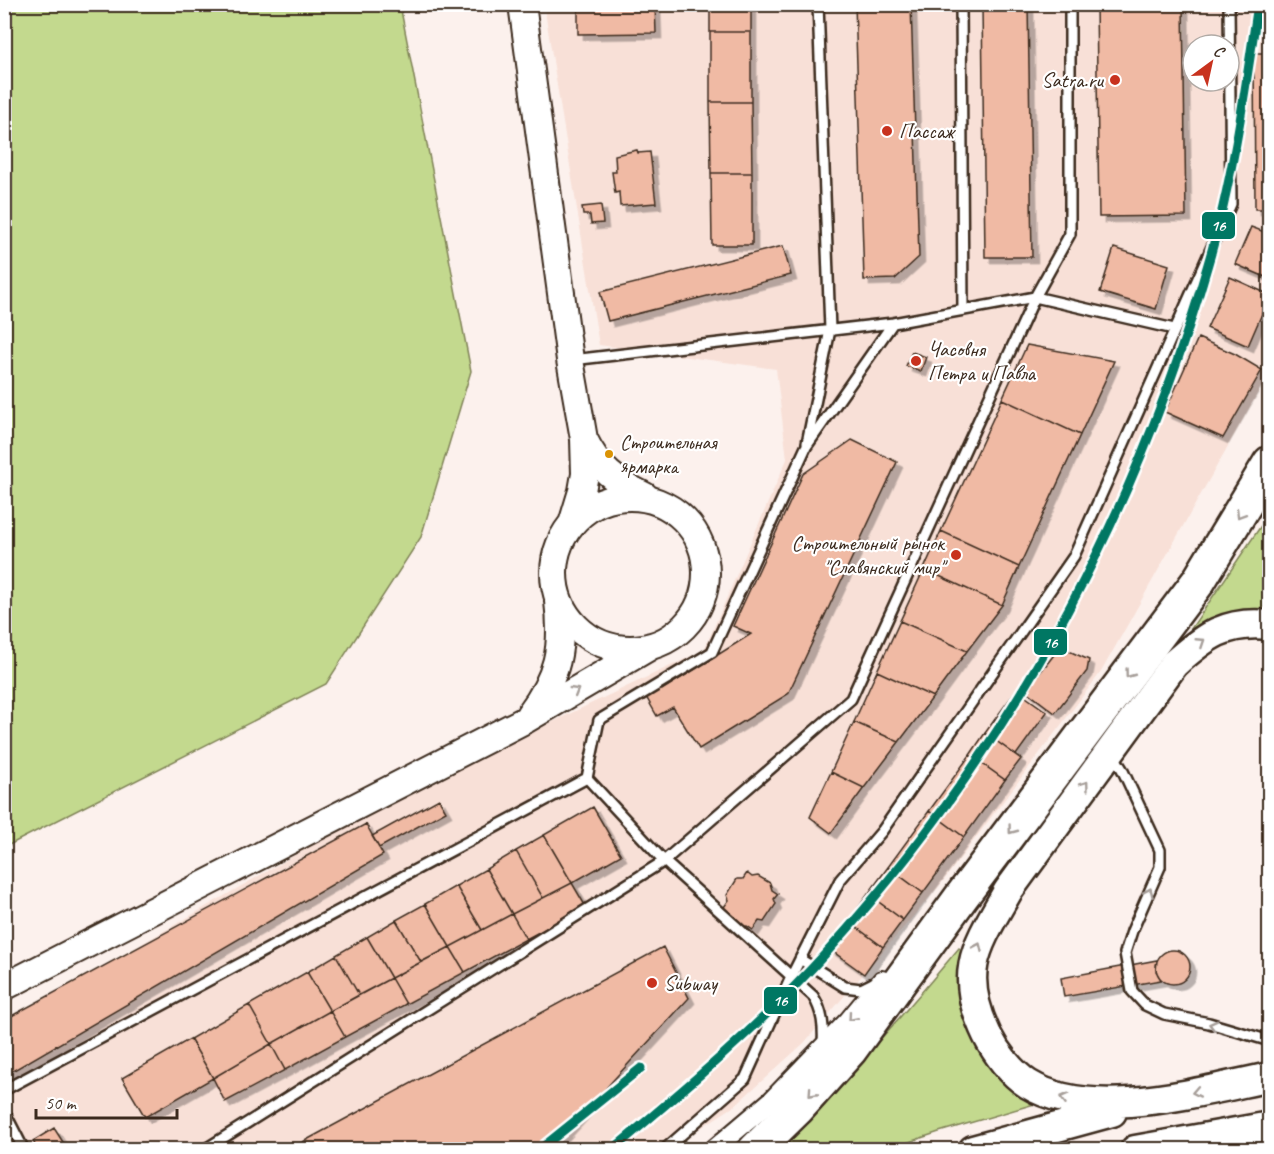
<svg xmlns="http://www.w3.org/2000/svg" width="1274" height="1154" font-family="Caveat,sans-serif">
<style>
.built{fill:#f8e0d7;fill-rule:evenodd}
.green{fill:#c3d98e;stroke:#7f8256;stroke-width:1.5}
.building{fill:#f0baa4;stroke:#3b2a1e;stroke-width:1.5;filter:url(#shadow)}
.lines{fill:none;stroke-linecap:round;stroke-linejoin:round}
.lane-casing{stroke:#3b2a1e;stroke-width:14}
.street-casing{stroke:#3b2a1e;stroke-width:22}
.secondary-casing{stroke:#3b2a1e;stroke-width:30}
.primary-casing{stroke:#3b2a1e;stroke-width:33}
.highway-casing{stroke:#3b2a1e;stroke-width:38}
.lane{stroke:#fff;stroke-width:9}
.street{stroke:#fff;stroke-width:18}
.secondary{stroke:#fff;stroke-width:26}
.primary{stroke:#fff;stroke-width:28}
.highway{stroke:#fff;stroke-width:33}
.metro-1-casing{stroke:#fff;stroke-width:14}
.metro-1{stroke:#007763;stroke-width:9}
.oneway{stroke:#a79f9a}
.poi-dot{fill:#c8321e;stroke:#fff;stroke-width:2}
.bus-dot{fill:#db9304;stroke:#fff;stroke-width:2}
.labels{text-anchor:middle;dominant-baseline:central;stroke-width:4.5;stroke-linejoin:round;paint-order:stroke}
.bus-label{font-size:20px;fill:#3b2a1e;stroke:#fff;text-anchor:start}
.poi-label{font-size:21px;fill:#3b2a1e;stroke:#fff;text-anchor:start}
.line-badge{stroke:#fff;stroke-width:2}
.badge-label{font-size:16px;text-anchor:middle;font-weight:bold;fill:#fff}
</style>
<defs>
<filter id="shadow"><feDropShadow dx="5.5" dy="5.5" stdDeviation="0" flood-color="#0004"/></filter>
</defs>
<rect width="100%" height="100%" fill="#fcf1ed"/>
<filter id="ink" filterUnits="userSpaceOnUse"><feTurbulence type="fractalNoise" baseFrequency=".0167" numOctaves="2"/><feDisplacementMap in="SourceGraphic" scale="12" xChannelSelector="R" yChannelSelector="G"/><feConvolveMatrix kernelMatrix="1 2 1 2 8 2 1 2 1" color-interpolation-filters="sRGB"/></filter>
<g filter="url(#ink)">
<!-- built -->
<path class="built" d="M544,5h725v368l-168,299 -161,213 -136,158 -71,64 -65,42 -663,1v-131l97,-52 298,-173 304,-144 83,-191 -11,-90 -177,-24zM1193,45h36v36h-36z"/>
<!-- green -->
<path class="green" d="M5,4l395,1 71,366 -50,166 -95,147 -321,163z
M1269,514v100l-89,31z
M959,948l5,4 -2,33 79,117 -102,30 -51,17 -112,1c65,-65 124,-131 183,-202z"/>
<!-- building -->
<path class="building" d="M578,4h77l1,29 -78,1z
M710,4h41v28h-41z
M855,4h56l8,253 -24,22 -31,1z
M982,4h46l4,253h-47z
M1096,4h87l3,212 -87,1z
M710,32h41v70h-41z
M1254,53h16v156h-15z
M710,102h41l1,71h-41z
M637,150l1,3 12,-1 6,51 -36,3 -1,-14 -4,1 -3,-21h4l-1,-17z
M711,173h41v72h-40z
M601,205l2,18 -12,1 -1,-9h-7l-1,-8z
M1251,227l19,7v45l-35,-15z
M783,246l8,29 -183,46 -8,-29z
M1114,248l55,17 -13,44 -56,-17z
M1230,277l40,18 -22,51 -41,-18z
M1198,338l37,16 27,16 -39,68 -58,-26z
M1027,345l87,16 -34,74 -78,-36z
M912,352l14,5 -5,14 -15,-5z
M1002,399l78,36 -61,132 -78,-36z
M852,440l45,22 -109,232 -89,55 -26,-42 -16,9 -12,-21 15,-9 2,4 89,-56 -18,-8 70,-152z
M941,531l78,36 -17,38 -78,-36z
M924,569l78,36 -35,46 -67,-30z
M900,621l67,30 -34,46 -56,-26z
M1060,647l29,13 -2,11 -32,42 -29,-22z
M877,671l56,26 -34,45 -45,-20z
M1016,690l31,22 -31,43 -31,-22z
M854,722l45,20 -35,46 -33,-16z
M985,733l36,26 -16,21 -35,-25z
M970,755l35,25 -41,57 -35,-26z
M831,772l33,16 -33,45 -21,-16z
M439,799l7,12 -67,37 -7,-12z
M593,807l28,48 -49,28 -28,-48z
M929,811l35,26 -41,56 -35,-26z
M366,824l17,31 -379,221v-56z
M544,835l28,48 -29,15 -27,-47z
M516,851l27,47 -31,16 -26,-45z
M888,867l35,26 -20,27 -35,-26z
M486,869l26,45 -30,16 -26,-44z
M747,873l5,4 6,-1 12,7 2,7 6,4 -4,5 2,5 -12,18 -5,-1 -6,9 -6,-4 -6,1 -19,-17 7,-10 -2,-5 10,-16h6z
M572,883l14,24 -60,32 -14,-25z
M456,886l26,44 -32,17 -25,-43z
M868,894l35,26 -20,27 -35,-26z
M425,904l25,43 -29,15 -25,-42z
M512,914l14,25 -61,33 -15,-25z
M396,920l25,42 -30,16 -24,-41z
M848,921l35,26 -19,27 -36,-26z
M367,937l24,41 -32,17 -23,-40z
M450,947l15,25 -59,32 -15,-26z
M663,947l26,51 -130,141 -20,11h-251z
M1156 967a17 17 0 1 1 34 0a17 17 0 1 1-34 0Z
M336,955l23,40 -29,16 -23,-39z
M1157,960l-1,11 5,9 -97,17 -3,-19z
M307,972l23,39 -59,33 -22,-39z
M391,978l15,26 -61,33 -15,-26z
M249,1005l22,39 -58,34 -23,-39z
M330,1011l15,26 -60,33 -14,-26z
M190,1039l23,39 -68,39 -23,-39z
M271,1044l14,26 -60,32 -12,-24z
M54,1128l14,22h-30l-5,-9z"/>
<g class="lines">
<defs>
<path id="lane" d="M961,4l2,306
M572,360l321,-37 142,-26 139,32
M807,443l23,-113 -12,-326
M1112,753l10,16 38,81v17l-28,64 -7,22 7,38 13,14 19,9 45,9 61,18
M587,778l77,83 149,135c10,16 11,31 10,50
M800,959l45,28 16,2 12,-6
M4,1090l583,-312 12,-58 113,-68 94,-205 87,-124
M4,1111l20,39
M204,1150l460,-289 187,-162 184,-402 35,-63v-230
M664,1150l81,-71 46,-102 49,-97 42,-49 192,-275 157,-352 -2,-200"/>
<path id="street" d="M713,1150l59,-50 76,-79 34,-41"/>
<path id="secondary" d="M522,4l48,356 14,79 1,35 -3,17 -10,33
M584,439c14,29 31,43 61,57
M554 573a76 76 0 1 1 152 0a76 76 0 1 1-152 0Z
M529,715c29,-38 35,-67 29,-114
M4,987l521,-267 126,-74"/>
<path id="primary" d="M1270,625c-44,-5 -65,11 -96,39l-166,227c-32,56 -51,81 -21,144 9,18 24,38 41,49 64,39 173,7 242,-7
M973,1150l139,-38
M1135,1150l135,-24"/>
<path id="highway" d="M755,1150l42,-41 53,-59 112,-154 236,-314 72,-119"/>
</defs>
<!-- lane casing -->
<use href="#lane" class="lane-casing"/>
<!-- street casing -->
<use href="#street" class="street-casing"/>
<!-- secondary casing -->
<use href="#secondary" class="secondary-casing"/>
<!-- primary casing -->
<use href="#primary" class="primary-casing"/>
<!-- highway casing -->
<use href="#highway" class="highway-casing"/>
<!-- lane -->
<use href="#lane" class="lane"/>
<!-- street -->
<use href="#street" class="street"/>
<!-- secondary -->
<use href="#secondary" class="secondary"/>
<!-- primary -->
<use href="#primary" class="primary"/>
<!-- highway -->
<use href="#highway" class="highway"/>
<defs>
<path id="metro-1" d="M539,1150l102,-82
M612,1150c74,-62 150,-126 215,-198 181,-200 306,-428 381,-688 25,-85 37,-172 50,-260"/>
</defs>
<!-- metro-1 casing -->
<use href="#metro-1" class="metro-1-casing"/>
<!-- metro-1 -->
<use href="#metro-1" class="metro-1"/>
</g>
<!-- one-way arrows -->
<defs><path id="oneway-chevron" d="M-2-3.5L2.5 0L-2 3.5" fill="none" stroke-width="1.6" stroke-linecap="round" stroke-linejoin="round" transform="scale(1.5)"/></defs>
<g class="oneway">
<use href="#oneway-chevron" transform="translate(1240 514) rotate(122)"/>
<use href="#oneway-chevron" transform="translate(1201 642) rotate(-33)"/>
<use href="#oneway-chevron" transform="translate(1129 674) rotate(127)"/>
<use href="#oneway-chevron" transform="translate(575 691) rotate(-31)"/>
<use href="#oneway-chevron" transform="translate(1085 785) rotate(-54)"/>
<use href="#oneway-chevron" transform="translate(1012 830) rotate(127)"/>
<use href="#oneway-chevron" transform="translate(1149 892) rotate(-66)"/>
<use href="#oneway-chevron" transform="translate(978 947) rotate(-66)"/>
<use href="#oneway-chevron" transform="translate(852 1017) rotate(131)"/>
<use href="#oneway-chevron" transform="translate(1213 1025) rotate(-165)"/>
<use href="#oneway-chevron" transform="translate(1196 1092) rotate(169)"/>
<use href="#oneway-chevron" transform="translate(812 1093) rotate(132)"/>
<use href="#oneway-chevron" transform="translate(1064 1098) rotate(-165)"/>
</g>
</g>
<!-- markers -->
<g class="poi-dot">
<circle cx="1115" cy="80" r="6"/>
<circle cx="887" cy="131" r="6"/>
<circle cx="916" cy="361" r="6"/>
<circle cx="956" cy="555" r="6"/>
<circle cx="652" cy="983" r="6"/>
</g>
<circle class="bus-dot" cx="609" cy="454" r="5"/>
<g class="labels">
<!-- bus labels -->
<g class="bus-label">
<text x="620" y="442">Строительная<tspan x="620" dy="24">ярмарка</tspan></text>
</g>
<!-- poi labels -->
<g class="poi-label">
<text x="1103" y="80" text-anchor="end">Satra.ru</text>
<text x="899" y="131">Пассаж</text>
<text x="928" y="349">Часовня<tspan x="928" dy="24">Петра и Павла</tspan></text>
<text x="944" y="543" text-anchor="end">Строительный рынок<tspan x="944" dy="24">"Славянский мир"</tspan></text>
<text x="664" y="983">Subway</text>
</g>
</g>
<g class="line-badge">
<rect x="1201" y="211" width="35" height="29" rx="6" fill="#007763"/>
<rect x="1033" y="628" width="35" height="28" rx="6" fill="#007763"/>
<rect x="763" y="986" width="35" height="29" rx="6" fill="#007763"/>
</g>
<g class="badge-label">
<text x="1218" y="231">16</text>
<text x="1050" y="648">16</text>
<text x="780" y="1006">16</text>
</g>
<!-- margin -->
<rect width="1274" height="1154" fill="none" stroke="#fff" stroke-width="24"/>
<rect x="12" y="12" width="1250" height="1130" fill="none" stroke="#3b2a1e" stroke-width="2" filter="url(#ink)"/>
<!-- north arrow -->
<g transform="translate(1211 63) rotate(33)"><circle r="28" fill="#ffffff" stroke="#b1aaa5" stroke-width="1.5"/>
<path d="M0-4.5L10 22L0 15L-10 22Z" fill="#c8321e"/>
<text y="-9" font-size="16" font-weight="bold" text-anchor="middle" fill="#3b2a1e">С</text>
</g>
<!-- scale -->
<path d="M36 1109v9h141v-9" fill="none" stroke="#3b2a1e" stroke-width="3"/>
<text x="45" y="1109" font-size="18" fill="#3b2a1e" stroke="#ffffff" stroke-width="4.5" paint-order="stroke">50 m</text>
</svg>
